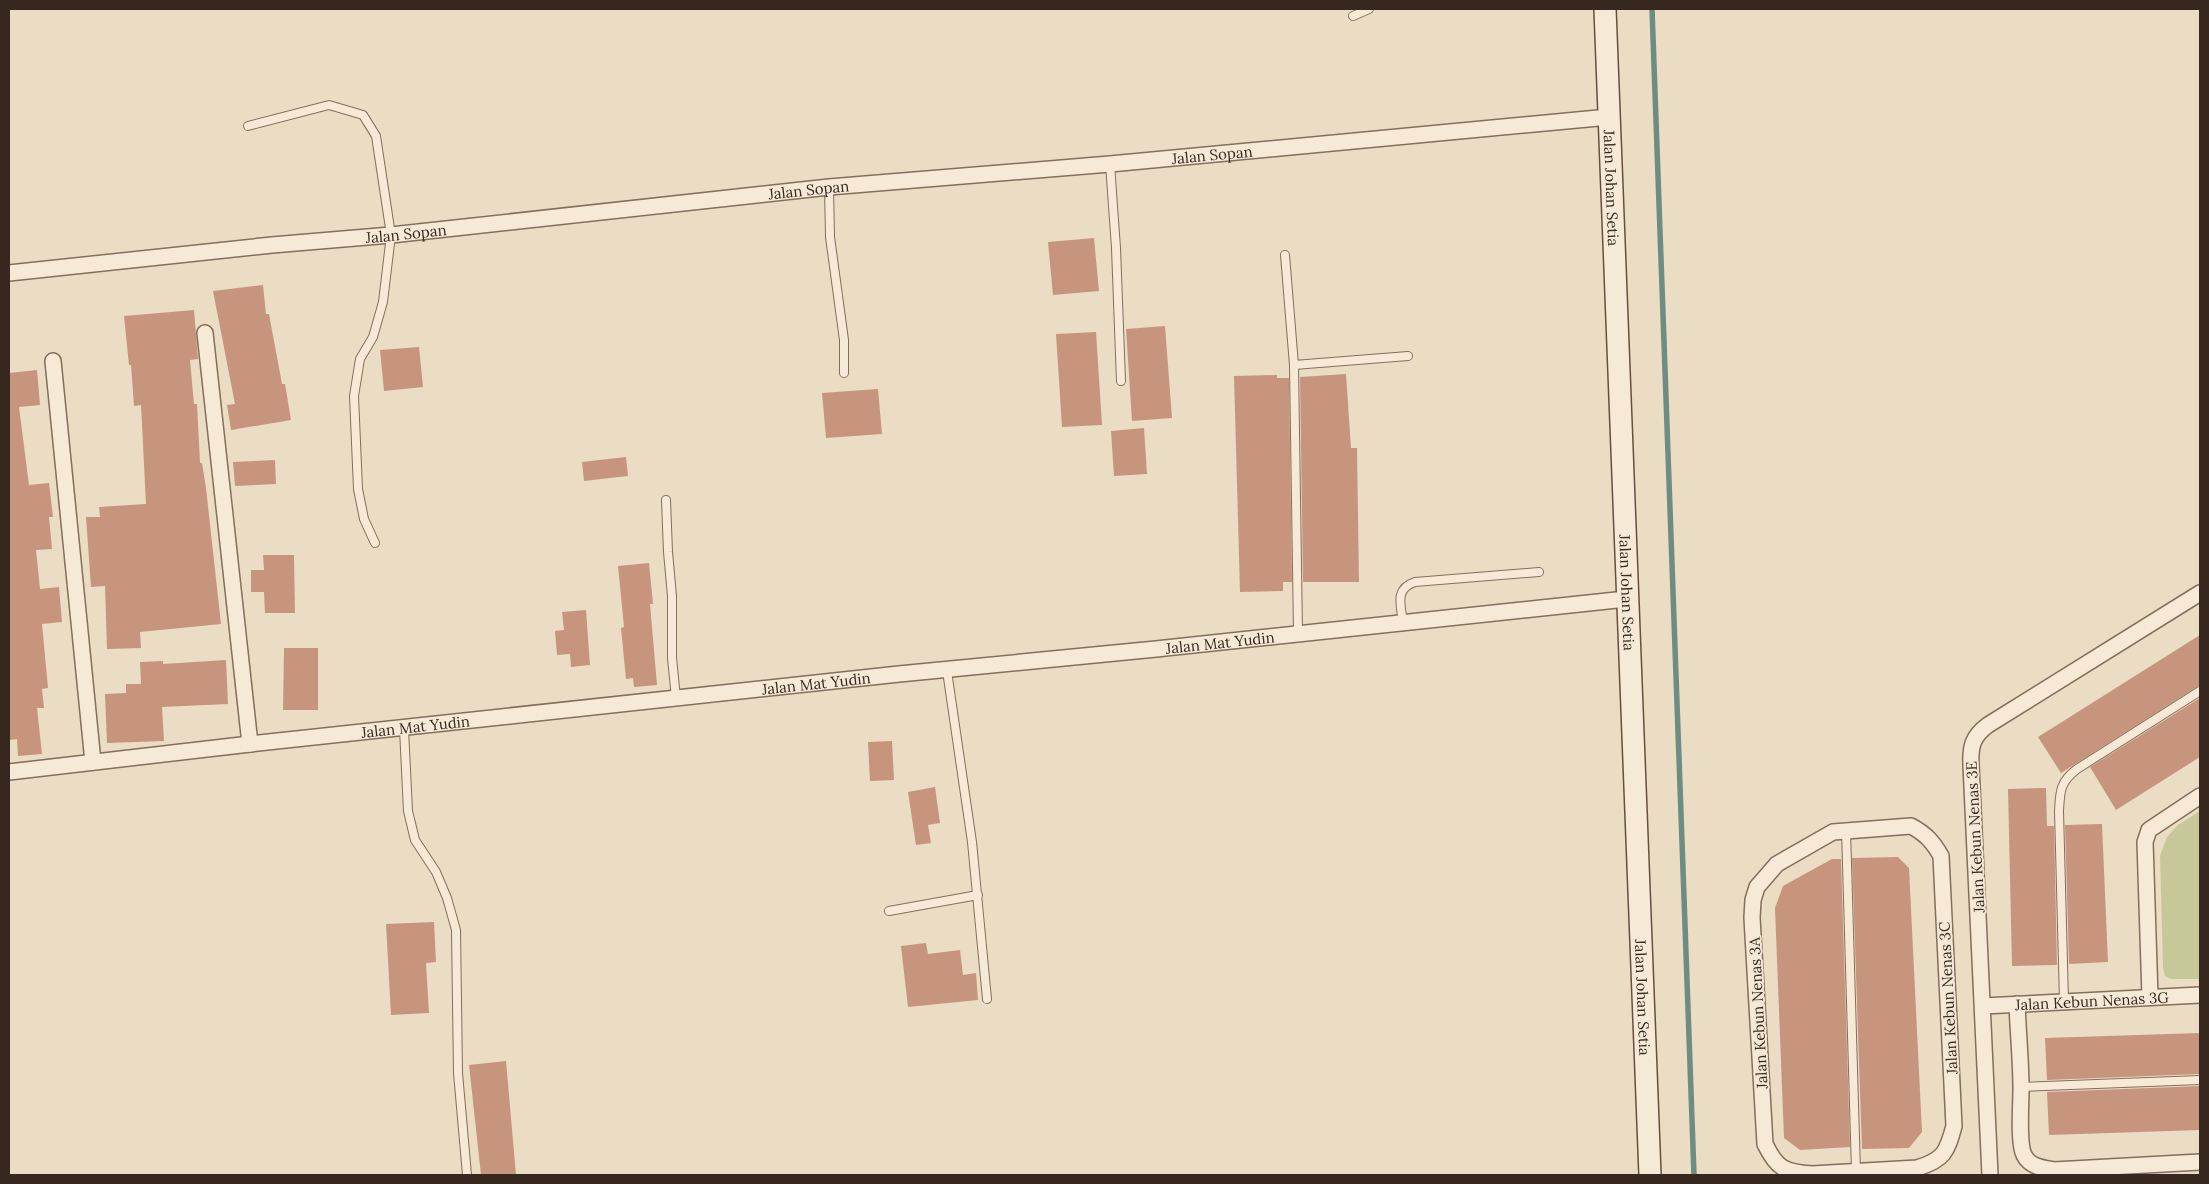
<svg xmlns="http://www.w3.org/2000/svg" width="2209" height="1184" font-family="Lora,serif">
<style>
.green{fill:#c7c899}
.lines{fill:none;stroke-linecap:round;stroke-linejoin:round}
.stream{stroke:#6d8c82;stroke-width:5.5}
.building{fill:#c7957d}
.service-casing{stroke:#846e5c;stroke-width:10}
.minor-casing{stroke:#846e5c;stroke-width:18}
.secondary-casing{stroke:#664f3f;stroke-width:24}
.service{stroke:#f6ead7;stroke-width:8}
.minor{stroke:#f6ead7;stroke-width:15}
.secondary{stroke:#f6ead7;stroke-width:21}
.labels{text-anchor:middle;dominant-baseline:central;stroke-width:4;stroke-linejoin:round;paint-order:stroke}
.street-label{font-size:15px;fill:#36281f;stroke:#f3e7d4}
</style>
<rect width="100%" height="100%" fill="#ebdcc4"/>
<!-- green -->
<path class="green" d="M2200,811v168h-29l-6,-3 -2,-8 -3,-112 7,-19 11,-12z"/>
<g class="lines">
<!-- stream -->
<path class="stream" d="M1652,9l42,1166"/>
</g>
<!-- building -->
<path class="building" d="M1094,238l5,53 -46,4 -5,-53z
M263,285l3,29h3l13,70h3l6,36 -60,10 -4,-25 8,-1 -22,-113z
M194,310l4,49 -8,1 4,44h3l3,59h2l4,25 15,136 -81,8 1,16 -34,1 -2,-63 -14,1 -5,-70h14l-1,-10 47,-3 -5,-99 -7,1 -3,-41h-2l-5,-49z
M1165,326l7,92 -40,3 -6,-92z
M1096,332l6,93 -40,2 -6,-93z
M419,347l4,40 -39,4 -4,-41z
M37,370l3,35 -21,2 10,78 20,-2 4,34h-4l3,32 -16,1 4,39 19,-2 3,35 -20,2 6,64 -6,1 2,19h-7l5,46 -24,2 -1,-17 -8,1v-367z
M1346,374l5,74h6l2,134h-56l-3,-205z
M1277,375v3h12l3,204h-9v9l-43,1 -6,-216z
M878,389l4,45 -56,4 -4,-45z
M1144,428l3,46 -33,2 -3,-45z
M626,457l2,19 -44,5 -2,-19z
M275,460l1,24 -41,2 -2,-24z
M263,555h31l1,58h-30l-1,-21h-13v-22h13z
M649,563l4,41h-3l7,81 -23,2 -1,-9 -7,1 -5,-51 3,-1 -6,-61z
M586,610l4,55 -19,2 -1,-13 -13,1 -2,-24 9,-1 -2,-18z
M2200,635v50l-139,88 -23,-36z
M284,648h34v62h-35z
M226,660l2,44 -66,3 2,34 -57,2 -2,-49 21,-1v-9h15l-1,-22 23,-1v3z
M2200,698v59l-84,53 -26,-43z
M892,741l2,39 -24,1 -2,-39z
M935,787l5,36 -12,2 3,18 -15,2 -8,-53z
M2046,788l1,38h7l3,139 -45,1 -4,-177z
M2102,824l6,138 -39,2 -4,-139z
M1898,857l11,11 13,264 -13,16 -47,1 -10,-291z
M1832,859h9l9,288 -50,3 -16,-12 -9,-230 8,-22z
M434,922l2,40 -10,1 3,50 -38,2 -5,-91z
M926,943l2,11 32,-4 3,25 13,-2 2,27 -70,7 -7,-61z
M2200,1033v41l-153,6 -2,-42z
M506,1061l10,114h-35l-12,-110z
M2200,1086v44l-151,5 -2,-43z"/>
<g class="lines">
<defs>
<path id="service" d="M1353,16l16,-7
M248,126l81,-21 34,10 13,21 15,99 -8,67 -10,35 -13,22 -6,37 4,93 6,30 11,24
M1110,164l6,84 5,133
M829,187l1,50 14,103v33
M1285,255l9,110 4,269
M1294,365l114,-9
M666,500l2,52 4,44v62l4,40
M1403,623c-2,-18 -9,-34 12,-41l124,-10
M947,671l25,171 15,157
M404,729l4,82 7,29 21,32 11,26 9,32 2,143 9,102
M1846,830l10,342
M889,911l89,-16
M2064,1001l-5,-190c1,-20 1,-29 18,-42l123,-78
M2021,1087l179,-7"/>
<g id="minor">
<path id="s1" d="M9,273l263,-28 119,-10 438,-48 281,-23 499,-47"/>
<path d="M205,333l45,411"/>
<path d="M53,361l40,401"/>
<path id="s2" d="M9,772l241,-28 649,-70 257,-25 470,-50"/>
<path d="M1911,826c15,8 22,16 30,30l13,270c-7,26 -10,34 -37,42l-105,6c-27,-2 -35,-5 -47,-30l-13,-226 1,-18 4,-13 20,-23 56,-32z"/>
<path d="M2150,997l-5,-155 4,-12 51,-34"/>
<path d="M2017,1004c1,28 4,57 4,85 0,16 -3,54 3,66 6,12 19,13 30,15l146,-8"/>
<path id="s3" d="M1983,1006l217,-11"/>
<path d="M1990,1175l-19,-410c-1,-19 2,-29 17,-40l212,-132"/>
</g>
<g id="secondary">
<path id="s4" d="M1605,9l45,1166"/>
</g>
</defs>
<!-- service casing -->
<use href="#service" class="service-casing"/>
<!-- minor casing -->
<use href="#minor" class="minor-casing"/>
<!-- secondary casing -->
<use href="#secondary" class="secondary-casing"/>
<!-- service -->
<use href="#service" class="service"/>
<!-- minor -->
<use href="#minor" class="minor"/>
<!-- secondary -->
<use href="#secondary" class="secondary"/>
</g>
<g class="labels">
<!-- street labels -->
<g class="street-label">
<text stroke="none"><textPath href="#s1" startOffset="1209">Jalan Sopan</textPath></text>
<text stroke="none"><textPath href="#s4" startOffset="179">Jalan Johan Setia</textPath></text>
<text stroke="none"><textPath href="#s1" startOffset="804">Jalan Sopan</textPath></text>
<text stroke="none"><textPath href="#s1" startOffset="399">Jalan Sopan</textPath></text>
<text stroke="none"><textPath href="#s4" startOffset="584">Jalan Johan Setia</textPath></text>
<text stroke="none"><textPath href="#s2" startOffset="1218">Jalan Mat Yudin</textPath></text>
<text stroke="none"><textPath href="#s2" startOffset="812">Jalan Mat Yudin</textPath></text>
<text stroke="none"><textPath href="#s2" startOffset="409">Jalan Mat Yudin</textPath></text>
<text transform="translate(1975 837) rotate(-93)">Jalan Kebun Nenas 3E</text>
<text stroke="none"><textPath href="#s4" startOffset="989">Jalan Johan Setia</textPath></text>
<text transform="translate(1948 998) rotate(-93)">Jalan Kebun Nenas 3C</text>
<text stroke="none"><textPath href="#s3" startOffset="109">Jalan Kebun Nenas 3G</textPath></text>
<text transform="translate(1758 1013) rotate(-93)">Jalan Kebun Nenas 3A</text>
</g>
</g>
<!-- border -->
<rect width="2209" height="1184" fill="none" stroke="#36281f" stroke-width="20"/>
</svg>
